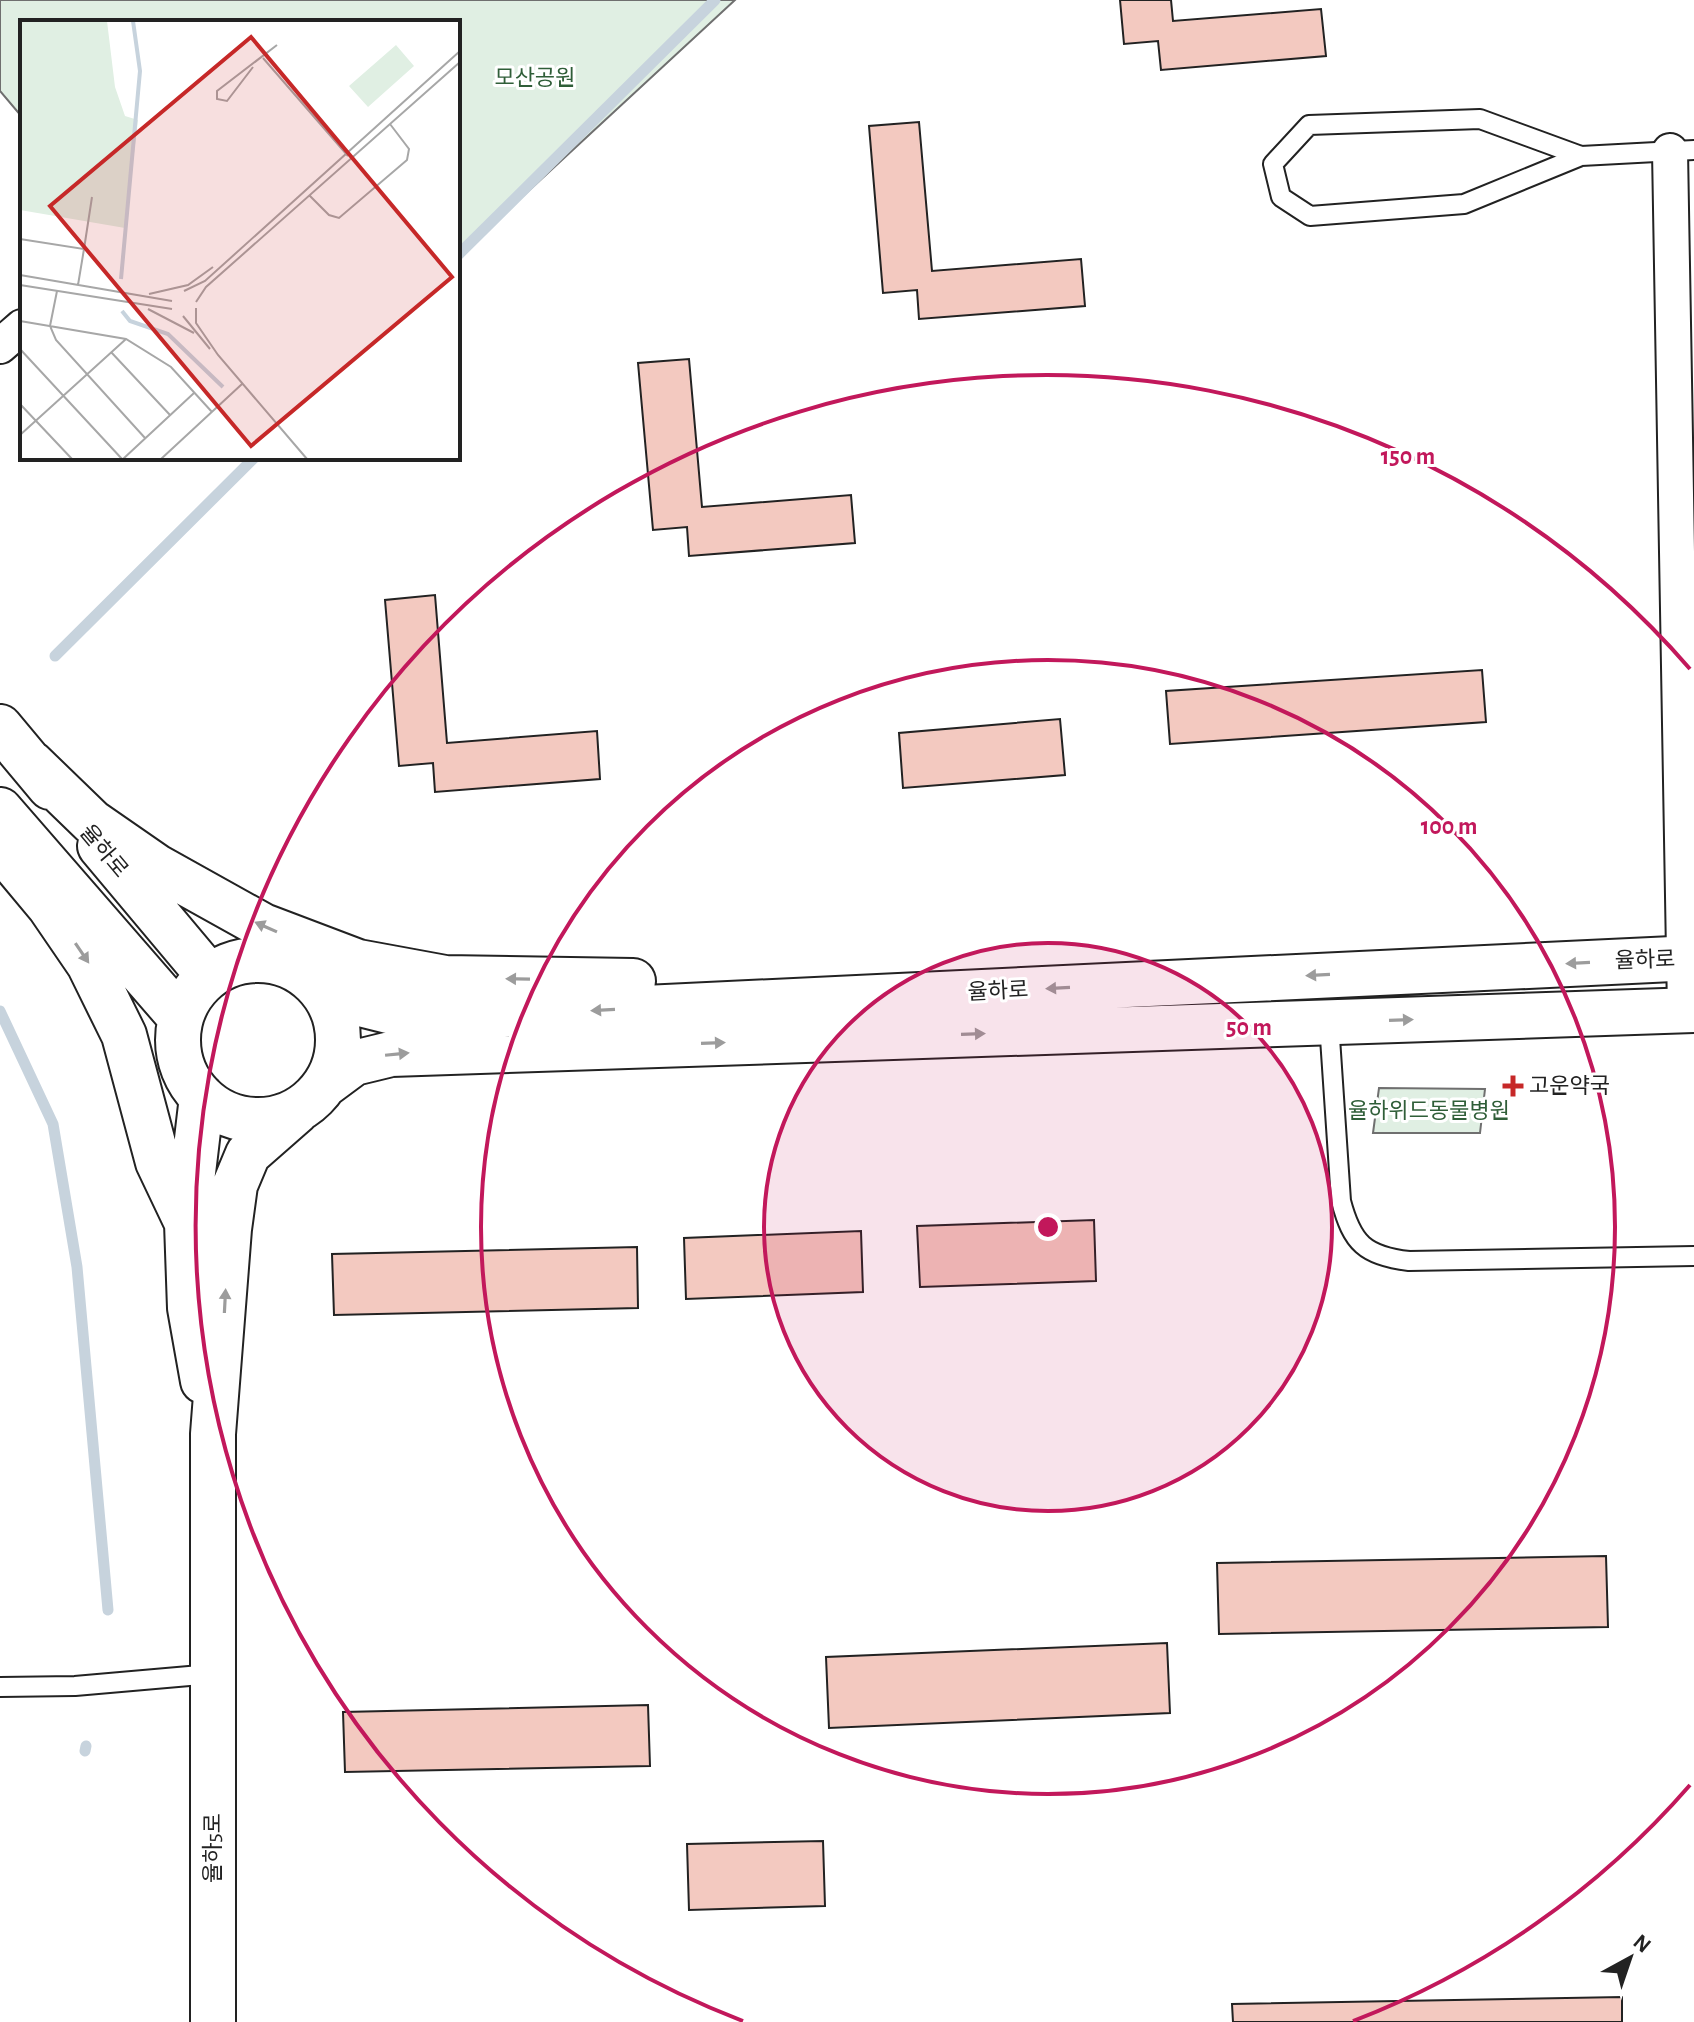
<svg xmlns="http://www.w3.org/2000/svg" width="1694" height="2022" font-family="'Alegreya Sans','Noto Sans KR',sans-serif">
<style>
.green{fill:#e0efe3;stroke:#6f6f6f;stroke-width:2}
.lines{fill:none;stroke-linecap:round;stroke-linejoin:round}
.stream{stroke:#c7d3dd;stroke-width:11}
.building{fill:#f3c9c0;stroke:#222;stroke-width:2}
.lane-casing{stroke:#222;stroke-width:22}
.street-casing{stroke:#222;stroke-width:38}
.secondary-casing{stroke:#222;stroke-width:48}
.lane{stroke:#fff;stroke-width:18}
.street{stroke:#fff;stroke-width:34}
.secondary{stroke:#fff;stroke-width:44}
.oneway{fill:#9c9c9c}
.ring{fill:none;stroke:#c2185b;stroke-width:4}
.poi-dot{fill:#c62828;stroke:#fff;stroke-width:3}
.labels{text-anchor:middle;dominant-baseline:central;stroke-width:6;stroke-linejoin:round;paint-order:stroke}
.park-label{font-size:22px;fill:#2f5e38;stroke:#fff}
.street-label{font-size:22px;fill:#222;stroke:#fff}
.poi-label{font-size:22px;fill:#222;stroke:#fff;text-anchor:start}
.inset-river{fill:none;stroke:#c7d3dd;stroke-width:4}
.inset-road{fill:none;stroke:#a7a7a7;stroke-width:2}
.view{fill:#c62828;fill-opacity:0.15;stroke:#c62828;stroke-width:4}
.inset-edge{fill:none;stroke:#222;stroke-width:4}
.centre{fill:#c2185b;stroke:#fff;stroke-width:4}
.ring-label{font-size:24px;text-anchor:middle;font-weight:bold;fill:#c2185b;stroke:#fff;stroke-width:6;stroke-linejoin:round;paint-order:stroke}
</style>
<rect width="100%" height="100%" fill="#fff"/>
<!-- green -->
<path class="green" d="M0,0h735l-277,256v-234h-436v95l-22,-26z
M1379,1088l106,1 -5,44h-107z"/>
<g class="lines">
<!-- stream -->
<path class="stream" d="M458,255l257,-255
M55,656l199,-198
M0,1011l53,113 24,143 31,343
M85,1751l1,-5"/>
</g>
<!-- building -->
<path class="building" d="M1120,0h51l2,21 148,-12 5,47 -165,14 -3,-29 -34,3z
M919,122l13,149 149,-12 4,47 -166,13 -2,-29 -34,3 -14,-167z
M689,359l13,148 149,-12 4,48 -166,13 -2,-29 -34,3 -15,-167z
M435,595l12,148 150,-12 3,48 -165,13 -2,-29 -34,3 -14,-166z
M1482,670l4,52 -316,22 -4,-53z
M1060,719l5,56 -162,13 -4,-55z
M1094,1220l2,61 -176,6 -3,-61z
M861,1231l2,61 -177,7 -2,-61z
M637,1247l1,61 -304,7 -2,-61z
M1606,1556l2,71 -389,7 -2,-71z
M1167,1643l3,70 -341,15 -3,-71z
M648,1705l2,61 -305,6 -2,-60z
M823,1841l2,65 -136,4 -2,-66z
M1622,1997v25h-389l-1,-18z"/>
<g class="lines">
<defs>
<path id="lane" d="M1581,156l-117,48 -154,12 -29,-19 -8,-33 36,-39 171,-6 101,37 113,-6
M1329,1023l12,178c11,42 24,55 68,60l285,-5
M0,1687l75,-1 137,-12"/>
<path id="street" d="M1670,151l15,859
M0,346l22,-19"/>
<path id="secondary" d="M0,727l50,60
M31,763l61,59 65,45 106,59 95,36 87,16 188,3
M0,810l180,207
M100,846l109,130
M0,847l50,60 39,57 35,71 34,127 29,61
M178 1040a80 80 0 1 1 160 0a80 80 0 1 1-160 0Z
M310,978l42,24 52,13 52,2 1238,-59
M327,1083l27,-20 37,-9 1303,-44
M202,1097l-15,126 3,85 13,73
M213,2022v-588l16,-205 6,-44 13,-31 49,-43"/>
</defs>
<!-- lane casing -->
<use href="#lane" class="lane-casing"/>
<!-- street casing -->
<use href="#street" class="street-casing"/>
<!-- secondary casing -->
<use href="#secondary" class="secondary-casing"/>
<!-- lane -->
<use href="#lane" class="lane"/>
<!-- street -->
<use href="#street" class="street"/>
<!-- secondary -->
<use href="#secondary" class="secondary"/>
</g>
<!-- one-way arrows -->
<defs><path id="oneway-solid" d="M-6-.8H1V-3.2L6.5 0L1 3.2V.8H-6Z" transform="scale(2)"/></defs>
<g class="oneway">
<use href="#oneway-solid" transform="translate(266 927) rotate(-156)"/>
<use href="#oneway-solid" transform="translate(82 953) rotate(56)"/>
<use href="#oneway-solid" transform="translate(1578 963) rotate(177)"/>
<use href="#oneway-solid" transform="translate(1318 975) rotate(177)"/>
<use href="#oneway-solid" transform="translate(518 979) rotate(-179)"/>
<use href="#oneway-solid" transform="translate(1058 988) rotate(177)"/>
<use href="#oneway-solid" transform="translate(603 1010) rotate(177)"/>
<use href="#oneway-solid" transform="translate(1401 1020) rotate(-2)"/>
<use href="#oneway-solid" transform="translate(973 1034) rotate(-2)"/>
<use href="#oneway-solid" transform="translate(713 1043) rotate(-2)"/>
<use href="#oneway-solid" transform="translate(397 1054) rotate(-6)"/>
<use href="#oneway-solid" transform="translate(225 1301) rotate(-87)"/>
</g>
<!-- distance rings -->
<circle cx="1048" cy="1227" r="284" fill="#c2185b" fill-opacity=".12"/>
<g class="ring">
<circle cx="1048" cy="1227" r="284"/>
<circle cx="1048" cy="1227" r="567"/>
<path d="M1690 1785A851 851 0 0 1 1353 2021M743 2021A851 851 0 1 1 1690 669"/>
</g>
<!-- markers -->
<path class="poi-dot" d="M1509 1074h8v8h8v8h-8v8h-8v-8h-8v-8h8z"/>
<g class="labels">
<!-- park labels -->
<g class="park-label">
<text x="535" y="78">모산공원</text>
<text x="1429" y="1111">율하위드동물병원</text>
</g>
<!-- street labels -->
<g class="street-label">
<text transform="translate(104 851) rotate(50)">율하로</text>
<text transform="translate(1645 960) rotate(-2)">율하로</text>
<text transform="translate(998 991) rotate(-3)">율하로</text>
<text transform="translate(213 1848) rotate(-90)">율하5로</text>
</g>
<!-- poi labels -->
<g class="poi-label">
<text x="1529" y="1086">고운약국</text>
</g>
</g>
<!-- overview -->
<g transform="translate(20 20)">
<rect width="440" height="440" fill="#fff"/>
<path d="M0,1h87l8,66 10,29 13,4 -13,108 -105,-18zM376,25l18,21 -46,41 -19,-21z" fill="#e0efe3"/>
<path class="inset-river" d="M101,259l19,-208 -7,-50M102,291l8,10 38,13 55,53"/>
<path class="inset-road" d="M243,38l85,98M233,47l-26,34 -10,-2v-8l60,-46M289,175l20,20 10,3 68,-58 2,-11 -19,-25M0,219l64,10 -6,36M64,229l8,-52M0,255l152,26M0,265l152,24M37,271l-7,35 6,14 89,98M164,271l21,-10 255,-230M129,274l39,-9 25,-18M176,282l10,-15 254,-225M176,288v15l22,32 89,104M128,289l46,24M163,296l27,33M0,301l106,18 45,28 41,45M0,329l102,110M91,332l59,63M0,384l52,55M0,415l106,-96M103,439l71,-66M141,439l81,-75"/>
<path class="view" d="M231,17l201,240 -201,169 -201,-240z"/>
<rect width="440" height="440" class="inset-edge"/>
</g>
<circle cx="1048" cy="1227" r="12" class="centre"/>
<g class="ring-label">
<text x="1408" y="464">150 m</text>
<text x="1449" y="834">100 m</text>
<text x="1249" y="1035">50 m</text>
</g>
<!-- north arrow -->
<g transform="translate(1630 1958) rotate(40)" stroke="#ffffff" stroke-width="6" paint-order="stroke">
<path d="M0-6L14 30L0 20L-14 30Z" fill="#222222"/>
<text y="-12" font-size="22" font-weight="bold" text-anchor="middle" fill="#222222">N</text>
</g>
</svg>
